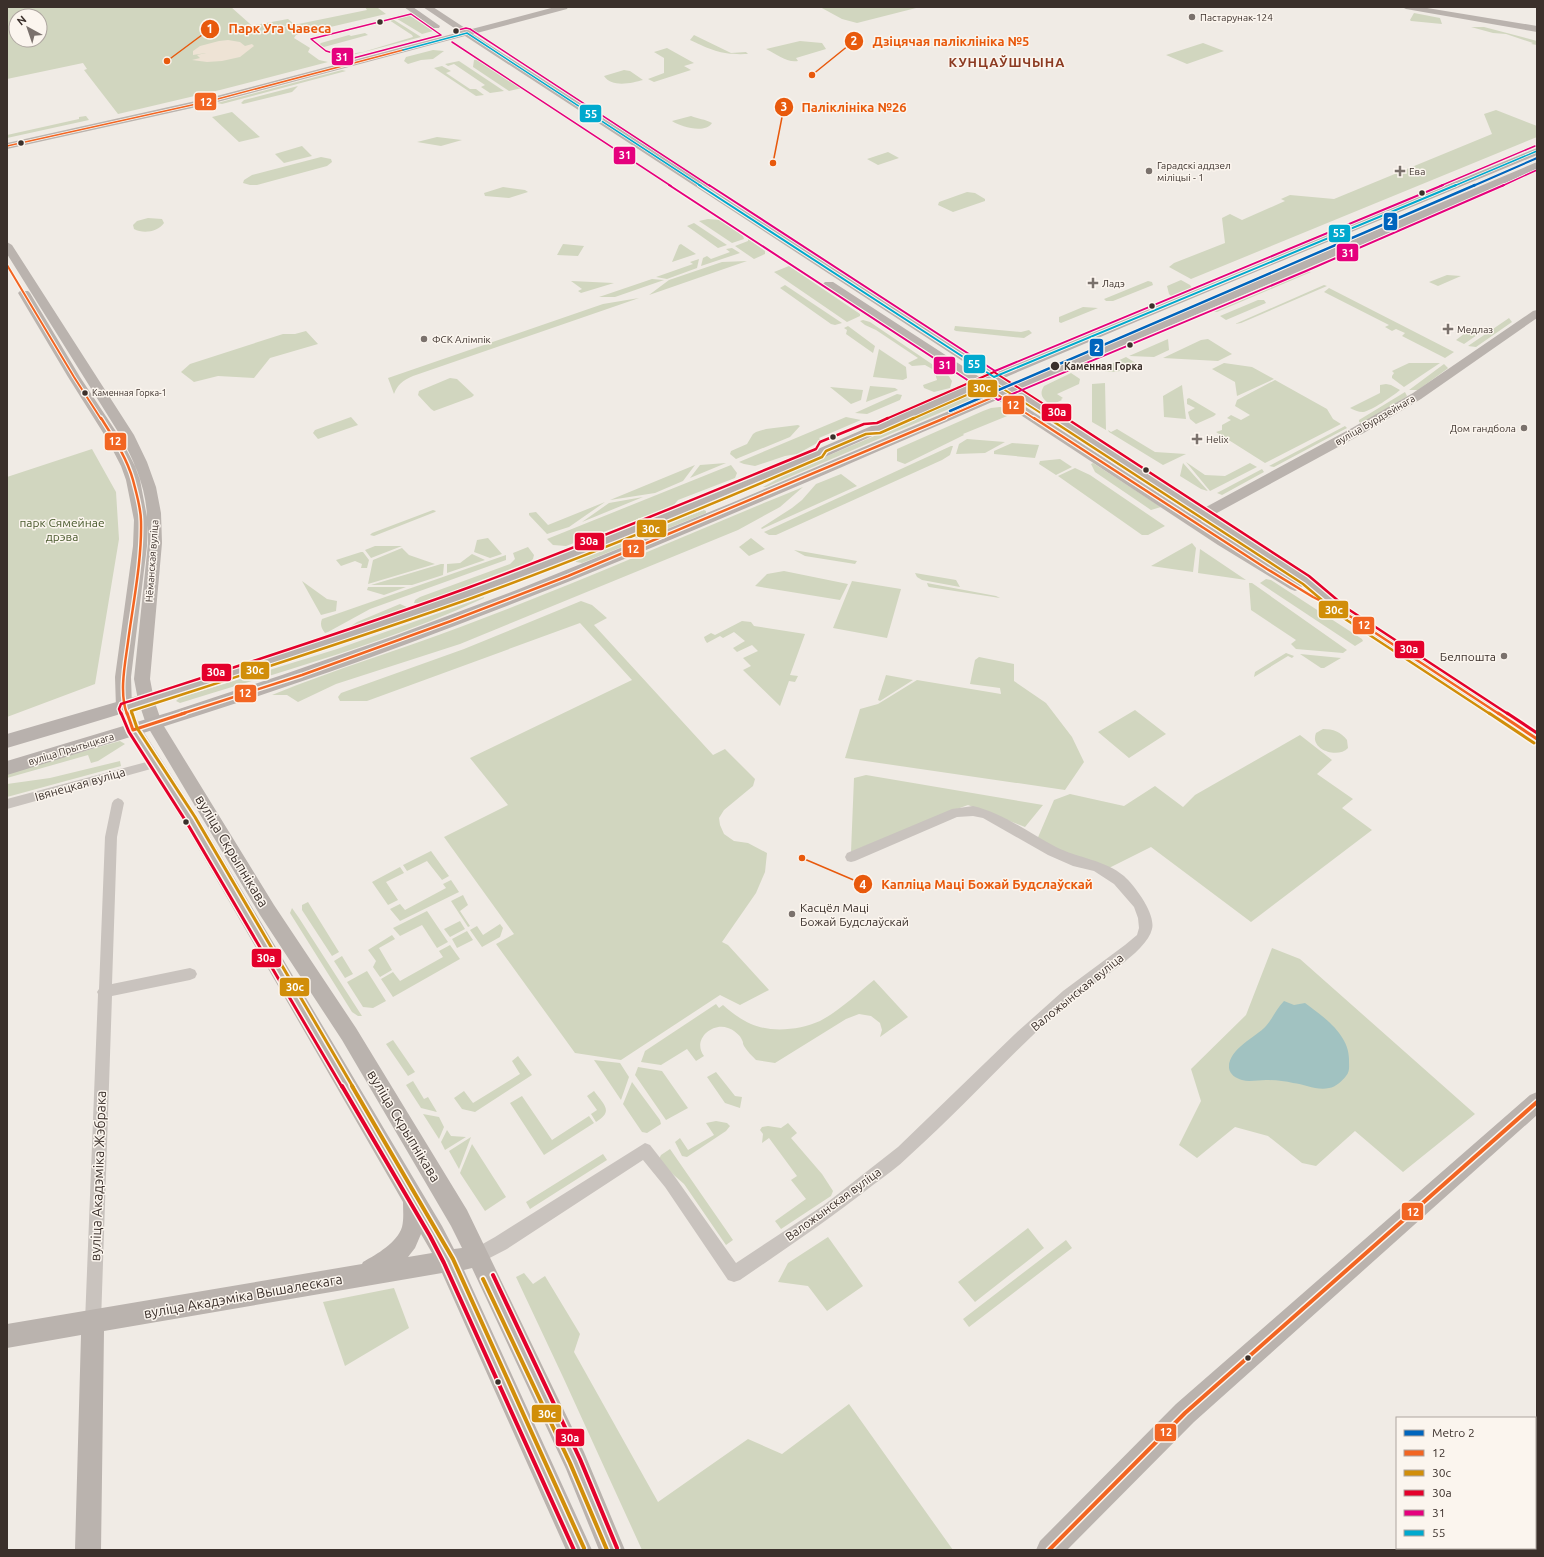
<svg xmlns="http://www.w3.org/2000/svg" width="1544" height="1557" font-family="Ubuntu,sans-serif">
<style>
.green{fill:#d1d6bf;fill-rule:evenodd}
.plaza{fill:#eee3d5}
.water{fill:#a1c2c1}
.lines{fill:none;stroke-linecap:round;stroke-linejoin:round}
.street{fill:#c9c3be;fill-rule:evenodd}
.secondary{fill:#bab3ae;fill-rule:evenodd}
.primary{fill:#b8b1ad;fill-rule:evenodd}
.bus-1-far4-casing{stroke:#fbf5ee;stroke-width:3}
.bus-1-far3-casing{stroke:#fbf5ee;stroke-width:4}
.bus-1-far2-casing{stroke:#fbf5ee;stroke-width:5}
.bus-1-far1-casing{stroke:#fbf5ee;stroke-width:6}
.bus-1-casing{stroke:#fbf5ee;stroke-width:7}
.bus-2-far3-casing{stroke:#fbf5ee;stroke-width:4}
.bus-2-far2-casing{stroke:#fbf5ee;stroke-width:5}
.bus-2-far1-casing{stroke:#fbf5ee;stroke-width:6}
.bus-2-casing{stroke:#fbf5ee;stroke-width:7}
.bus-3-far3-casing{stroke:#fbf5ee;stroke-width:4}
.bus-3-far2-casing{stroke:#fbf5ee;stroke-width:5}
.bus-3-far1-casing{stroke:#fbf5ee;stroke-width:6}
.bus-3-casing{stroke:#fbf5ee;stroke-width:7}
.bus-4-far1-casing{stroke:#fbf5ee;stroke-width:3}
.bus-4-casing{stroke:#fbf5ee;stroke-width:4}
.bus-5-far1-casing{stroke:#fbf5ee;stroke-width:3}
.bus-5-casing{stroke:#fbf5ee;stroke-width:4}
.bus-1-far4{stroke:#f26522;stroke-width:1.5}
.bus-1-far3{stroke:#f26522;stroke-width:2}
.bus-1-far2{stroke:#f26522;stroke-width:2.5}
.bus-1-far1{stroke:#f26522;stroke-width:3}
.bus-1{stroke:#f26522;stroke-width:4}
.bus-2-far3{stroke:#d18e09;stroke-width:2}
.bus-2-far2{stroke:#d18e09;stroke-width:2.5}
.bus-2-far1{stroke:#d18e09;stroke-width:3}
.bus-2{stroke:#d18e09;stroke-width:4}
.bus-3-far3{stroke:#e4002b;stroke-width:2}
.bus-3-far2{stroke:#e4002b;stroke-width:2.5}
.bus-3-far1{stroke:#e4002b;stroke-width:3}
.bus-3{stroke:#e4002b;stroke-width:4}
.bus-4-far1{stroke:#e5007d;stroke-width:1.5}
.bus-4{stroke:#e5007d;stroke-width:2}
.bus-5-far1{stroke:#00a9ce;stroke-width:1.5}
.bus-5{stroke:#00a9ce;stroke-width:2}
.metro-1-far1-casing{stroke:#fbf5ee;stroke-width:3.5}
.metro-1-casing{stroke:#fbf5ee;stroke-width:4.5}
.metro-1-far1{stroke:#0065bd;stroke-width:2}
.metro-1{stroke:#0065bd;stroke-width:2.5}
.poi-dot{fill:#7a716c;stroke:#fbf5ee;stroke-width:1.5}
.bus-dot{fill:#3b302b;stroke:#fbf5ee;stroke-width:1.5}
.labels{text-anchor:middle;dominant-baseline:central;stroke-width:3;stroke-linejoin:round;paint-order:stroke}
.far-bus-label{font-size:9px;fill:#3b302b;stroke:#fbf5ee;text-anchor:start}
.far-poi-label{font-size:10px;fill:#3b302b;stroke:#fbf5ee;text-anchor:start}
.far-stop-label{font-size:10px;font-weight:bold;fill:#3b302b;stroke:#fbf5ee;text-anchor:start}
.far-street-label{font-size:10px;fill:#3b302b;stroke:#fbf5ee}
.park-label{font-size:12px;fill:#4a5a2e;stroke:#fbf5ee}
.poi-label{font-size:12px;fill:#3b302b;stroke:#fbf5ee;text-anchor:end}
.street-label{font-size:12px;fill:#3b302b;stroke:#fbf5ee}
.far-district-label{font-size:13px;font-weight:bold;letter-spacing:1px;fill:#8c3b22;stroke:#fbf5ee}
.near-street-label{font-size:14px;fill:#3b302b;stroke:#fbf5ee}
.leader{fill:none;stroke:#e8590c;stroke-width:1.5}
.callout-dot{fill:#e8590c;stroke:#fbf5ee;stroke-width:1.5}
.mark-label{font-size:12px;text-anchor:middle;font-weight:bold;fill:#fff}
.callout-label{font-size:13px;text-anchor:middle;font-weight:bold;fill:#e8590c;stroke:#fbf5ee;stroke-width:3;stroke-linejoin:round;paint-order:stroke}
.line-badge{stroke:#fbf5ee;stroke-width:1.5}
.badge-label{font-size:11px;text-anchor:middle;font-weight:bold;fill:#fff}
</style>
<rect width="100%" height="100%" fill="#f0ebe5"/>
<!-- green -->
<path class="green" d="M7,7h224l28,25 108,-22 -2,-3 13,1 8,6 -90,21 -2,3 16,10 -2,4 11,8 9,2 -108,28 -102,24 -34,-44 3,-1 -4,-6 -76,16zM16,16h24v24h-24z
M820,7h100l-63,16 -15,-4z
M1414,13l26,5 2,6 -31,-3 -1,-1z
M401,15h8l24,16 -11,3 -28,-17z
M391,18l30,19 -80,21 -1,-1 2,-2 21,-3 50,-15 -1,-2 -23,-15 -1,-1z
M288,19l6,5 -33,7 -6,-6z
M1471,27h13l53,14v4l-6,-1 2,-1 -27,-9 -13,-1z
M365,33l3,2 -44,12 -5,-2 2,-2 28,-8 2,1z
M694,35l37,18 15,-1 2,2c-27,1 -34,-3 -58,-14z
M800,41l22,2 4,6 -30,9 2,3c-11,2 -22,-7 -32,-12z
M1203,43l21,8 -37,13 -21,-9z
M667,48l27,15 -10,3 7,4 -37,12 -6,-3 16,-6v-15l-10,-6z
M433,50l11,1 -11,8 -12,1 -13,4 -4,-3 2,-4z
M479,59l43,29 -13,3 -36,-24 1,-7z
M459,61l45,30 -14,2 -9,-6 4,-2 -31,-21 -6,2 -3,-2z
M442,66l9,5 -5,2 24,16h6l8,6 -8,1 -42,-28z
M342,70l4,1 -124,33 -5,-1z
M624,70l6,1 13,9c-11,3 -31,8 -39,-4z
M298,86l-6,6 -49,12 -2,-1 3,-3z
M1496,110l41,16v11l-346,142 -22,-12 5,-4 51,-20 -3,-25 8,-4 12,6 43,-19 -4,-2 9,-4 44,4 158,-65 -8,-20z
M232,112l28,25 -21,5 -27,-25z
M86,116l3,4 -82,18v-3l72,-16v-2z
M691,116c7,3 14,3 21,7 -7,11 -31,4 -40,-2z
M437,137l25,3 -21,6 -24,-4z
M302,146l10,10 -28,7 -9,-9z
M888,152l11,6 -21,7 -11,-6z
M321,157l10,2 1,3 -5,4 -70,19h-7l-7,-2 1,-3 8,-5z
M503,187l22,3 3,2 -19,6 -24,-2 -1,-3z
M967,192l8,1 10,6v2l-32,11 -15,-7 1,-3z
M148,218l14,1 2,4c-6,9 -21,11 -30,6l-1,-4 4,-4z
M708,219l13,1 22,16 1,3 -12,4 -33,-22z
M694,223l33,22 -9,3 -31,-22z
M748,239l17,12v3l-11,5 -19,-13 13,-5z
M563,244l21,2 -6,10 -21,-1z
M681,244l15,10 -24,8 7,-17z
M732,248l8,5 -39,13 2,-8 4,-2 4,3 19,-7 -4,-3z
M699,259l-2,9 -30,11 -11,-2 37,-13 -3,-2z
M747,261l-98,34 20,-15 53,-18z
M789,266l71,48v2l-13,6 -73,-50z
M1303,271l8,1 -94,40 -8,-1z
M1447,275l14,1 -23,10 -9,-4z
M652,279l12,1 -49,17h-16z
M1181,280l9,5 2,3 -21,8 -2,-2 -2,-8z
M571,281l43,2 -33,10 -3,-2 4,-2z
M1148,281l4,1 1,3 -40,16h-7l-2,-2z
M785,285l57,38 -7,2 -4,-1 -51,-36z
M1324,285l3,1 -86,37 -6,1z
M1329,288l125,64 -9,6 -43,-22 3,-3 -9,-4 -4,2 -7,-4 4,-2 -65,-33z
M639,298l-226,78c-11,5 -15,8 -19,18l-6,-16 215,-74z
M1258,300h6l2,3 -40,17 -6,-4z
M1083,307l15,1 -37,15 -2,-1v-5z
M1509,318l3,4 -36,25 -8,-1z
M863,320l7,2 78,53 4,6 -2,7 -16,4 -10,-4 -1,-3 14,-5 -3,-10 -9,-5 -13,1 -4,-3 10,-5 -42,-28 -11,-5 -5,-4z
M848,326l27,20 -2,7 -27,-19 1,-4 -3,-2z
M955,326l66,6 8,-2 3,3 -8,5 -68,-7 -2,-1z
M1469,330l11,3 -16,11 -8,-4z
M306,331l12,13 -48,14 -16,20 -36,-2 -24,6 -13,-10 9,-8 93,-30h12z
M1168,339l1,11 -15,7 -25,-1z
M1208,339l24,15 -14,7 -55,-3 38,-18z
M879,349l27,18 1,11 -4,2 -30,-3z
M1126,357l13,8c-11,4 -28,11 -39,4z
M1224,363l28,4 22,12 -37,17 -2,-14 -23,-13z
M1409,363h31l-36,24 -12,-9v-2l2,-3 -2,-2z
M1444,364l4,4 -1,1 -29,21h-9z
M1071,373l9,6 -1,5 -22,10 6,4 -2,1 1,1 -11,5c-7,-5 -13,-10 -7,-19z
M450,378l7,1 17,16 -2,2 -38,14 -3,-2 -13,-14 1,-4z
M1275,380l52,29 6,10 8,5 -76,39 -49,-31 6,-2v-5l9,-5 -4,-2 4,-3 10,5 9,-5 -15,-9 2,-6z
M1105,383l1,47 -14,-8v-38z
M1386,384l5,1 9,5c-7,6 -29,21 -37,22 -5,0 -9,-2 -13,-4l30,-15v-8z
M1182,385l4,34 -22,-2 -1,-21z
M870,386l25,2 3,2 -32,12z
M830,387l33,3 -2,10 -10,4z
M1405,392l2,4 -1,1 -44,26 -3,-1v-2z
M897,394l5,1 -2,5 -33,14 -12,-1z
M973,394l3,1 1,2 -211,90h-3l29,-16z
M1189,398l27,16 -2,2 -18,8 -6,-5 -2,-7 7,-4 -8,-4v-5z
M1000,407l14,3 3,2 -54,22 1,1 -59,29 -8,-3v-12l86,-38 8,-3z
M351,417l7,8 -40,14 -5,-6 2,-3z
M846,417l15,3 -42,18 2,3 -24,13 -12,2 -30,10 -11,-2 -5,-2z
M798,425l2,1 -10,11 -54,22 -6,-5 1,-3 16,-7 6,-10 3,-2 10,-3z
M1345,426l2,2 -73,39 -5,-1z
M1117,429l38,23 31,2 -23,11 -54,-33 -1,-2 3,2z
M967,439l38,3 -20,11 -29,1 3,-10z
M1012,443l27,2 -4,13 -41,-4v-3z
M951,446h2l-3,9 -8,5 -166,75h-7l-5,-3z
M92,449l24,43 3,47 -24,145 -88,33v-240z
M1060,459l12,8 -16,8 -17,-11 1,-3z
M1186,462l19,13 20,1 25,-13 7,4 -47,24z
M726,463l-36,15 10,-13z
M1093,463l68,44 -10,3 -56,-38 -4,-8z
M1183,463l25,28 -7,-2 -21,-13z
M695,465l-12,16 -28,12 -45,7z
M731,465l6,8 -2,5 -57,22 -5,6 -107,40 -13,-1 -6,-6z
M1075,468l15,7 75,51 -17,9h-6l-84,-59z
M1262,469l2,3 -42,23 -5,-2z
M841,474l16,12 -95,43 -1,-1 31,-20 10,-8 14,-16z
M803,487l-23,20 -42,23 -278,114 -124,40 -38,18 -11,-7h-15c63,-26 128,-45 191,-69 115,-43 227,-93 340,-139z
M643,497l-61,25 27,-19z
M605,502l-36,25 -22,7 -18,-19v-2l7,-1 12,13z
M433,510l3,1 -1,1 -61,24 -4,-1 2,-2z
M704,510l2,1v2l-124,50 -6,-1 -1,-2 5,-2z
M488,538l14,16 -12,4 -16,-6 3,-12z
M751,538l14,11 -16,7 -10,-9z
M1192,543l4,5 -3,24 -42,-6z
M375,546h27l-31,12 -6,-8z
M528,547l6,8 -1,4 -5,5 -103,39h-11l1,-3 5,-3 90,-33 5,-5 -2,-6z
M402,548l7,7 26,9 -67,20 5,-24z
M1200,549l46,31 -48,-7z
M794,550l63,11 -2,3 -50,-8z
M361,552h2l6,8 -2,8h-6l1,-4 -7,-3 -14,5 -5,-6z
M472,554l13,6 -38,13v-9l13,-1z
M506,555v5l-136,49 -42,23 -3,1c-4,-5 -5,-9 -3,-14z
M441,564h3l-1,11 -31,10h-41z
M784,571l64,13 -8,16 -85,-14 12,-12z
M915,573l41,7 4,7 -38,-7 -5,-3z
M1266,579l5,1 91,59 1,2 -8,5 -95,-63z
M302,581l25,18 10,2 -1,10 -15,4z
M852,581l49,8 -14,49 -54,-10z
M927,583l69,13 4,2 -71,-11 -1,-1z
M1249,583h3l95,67 -4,3 -47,-4 -5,-5 5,-4 -45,-30z
M368,587h38l-22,8 -17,-5z
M484,597v1c-97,45 -201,73 -304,105l-4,-2 3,-3 158,-49z
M581,601l11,4 15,13 -13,7 119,130 12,-6 30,30 -2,7 -29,24 -5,8 1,7 4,9 10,7 14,2 19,10 -2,19 -9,21 -34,49 6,3 41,45 -29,15 -20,-10 -99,65 -46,-7 -79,-109 18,-10 -70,-97 64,-32 -38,-47 162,-78 -52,-57 -213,78h-27l-2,-4 3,-4 123,-44z
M400,604l7,3 -2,3 -53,17 -1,-1 6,-4z
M742,621l9,1 3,4 51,8 -15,41 8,1 -3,6 -6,-1 -9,25 -37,-36 8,-4 -8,-8 15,-7 -6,-6 -15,7 -4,-4 12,-7 -11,-9 -11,6 -3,-2 -13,7 -2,-3 -1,-3 7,-4 4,2z
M1286,653l8,3 -2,2 -4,-2 -34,21 1,-5z
M1300,654l41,4 -17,10h-3z
M979,657l35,7v17l32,22 26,34 12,25 -19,28 -220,-32 15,-49 18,-5 39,-24 84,14 -1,-6 -30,-4 5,-24z
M886,675l27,5 -33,21 -2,-1z
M1135,710l31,24 -37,24 -31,-26z
M1323,729c10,0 18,3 24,11l1,8c-10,11 -39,2 -32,-15z
M1300,735l32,25 -15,14 36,25 -11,9 30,22 -121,92 -100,-75 -48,24 -67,-29 18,-42 16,-6 54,12 31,-20 28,21 12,-12z
M120,741l5,3 -27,17 -7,2 -3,-8 -81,23v-5z
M120,761l1,5 -114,31v-13l43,-6z
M866,775l177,30 -18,22 -57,-22 -25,9 -92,38 3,-74z
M431,851l18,25 -7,4 -15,-19 -20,10 -4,-6z
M400,867l4,6 -18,9 12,18 -10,5 -16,-23z
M451,880l8,12 -59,29 -10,-12 10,-5 5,6 41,-22 -3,-4z
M463,895l5,10 -8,6 10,15 -2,1 -17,-26z
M308,902l31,50 -7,4 -30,-46v-5z
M292,908l7,10 63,98h-4l-6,-4 -62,-99z
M427,911l21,31 -11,6 -15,-23 -22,11 -7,-8z
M460,921l5,8 -15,8 -6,-8z
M500,924l3,4 -3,9 -18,10 -12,-17 7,-4 6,9z
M467,931l6,9 -16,8 -5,-9z
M392,935l3,4 -16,9 13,22 -12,7 -7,-10 3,-6 -8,-11z
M450,945l10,14 -67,38 -12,-18 12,-7 7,9 43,-24 -4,-6z
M1272,948l28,11 175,155 -72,58 -48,-41 -39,35 -14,-3 -34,-27 -33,-9 -38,31 -18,-13 22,-44 -10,-32 55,-54z
M342,956l11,18 -8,4 -11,-17z
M367,971l19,30 -13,7 -10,-1 -16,-25z
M874,980l34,37 -28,20 2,-7 -2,-7 -9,-7 -12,-2 -13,5 -71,44 -19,-3c-4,-4 -9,-9 -12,-14 -2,-4 0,-2 -2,-6 -1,-4 -9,-11 -14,-12 -17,-6 -36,13 -24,28l-8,5 -9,-12 -26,16 -20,-3 4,-11 71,-47 3,4 4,-3c8,7 17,14 28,19 20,9 49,6 69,-3 19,-10 37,-27 54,-41z
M393,1040l22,32 -7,4 -22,-32z
M518,1056l14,19 -57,37 -13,-3 -8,-11 10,-7 9,12 47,-29 -8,-13z
M594,1060l26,3 9,14 -8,23z
M638,1067l24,4 26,37 -22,12 -31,-45z
M716,1072l19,24 7,1 -2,11 -15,-5 -18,-26z
M413,1081l11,18 4,-2 9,15 -16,-4 -15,-23z
M632,1082l28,38 1,4 -14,9 -5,-1 -19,-28z
M594,1091c10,14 20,20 2,31l-5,-8 6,-4 -10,-14z
M522,1096l30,44 37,-24 5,7 -50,32 -34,-52z
M423,1114l16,3 5,10 -5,12z
M716,1121l11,2 3,3 -4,5 -39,26 -5,-1 -7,-14 5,-4 8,12 26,-15 -8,-12z
M788,1123l9,10 -6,5 31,36 11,17 -2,5 -50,33 -6,-8 31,-22 -15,-19 6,-4 -28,-38 -7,5 1,-9 -3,-4 2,-3 6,-1 13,2z
M447,1130l4,6 15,1 -21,13 -4,-8z
M471,1137l-12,32 -10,-18z
M472,1144l34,53 -21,14 -25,-38z
M670,1149l63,91 -7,5 -42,-61 -17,-15 -8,-10 2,-4z
M603,1154l4,6 -77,49 -4,-7z
M1028,1228l16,20 -69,54 -17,-20z
M828,1237l35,49 -36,25 -19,-25 -30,-4 10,-19z
M1066,1240l6,8 -103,79 -6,-8z
M524,1273l9,11 12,-8 35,58 -6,18 84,150 90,-63 34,15 67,-50 104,146h-311l-79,-173 -47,-100z
M394,1288l15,40 -64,38 -22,-64z"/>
<!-- plaza -->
<path class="plaza" d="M228,40l12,2 5,4 7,-2 2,2 -14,11 -18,4 -15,1 -15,-2 8,-2 -3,-3 9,-2 -13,2v-4l7,-5 19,-5z"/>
<!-- water -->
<path class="water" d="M1284,1001l10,4 11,-2c19,14 45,32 44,58 0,6 1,10 -3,15 -4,5 -10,11 -17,12 -12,3 -24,-4 -36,-5 -8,-2 -18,-3 -27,-3 -8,0 -17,2 -24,0 -6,-2 -12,-5 -13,-12 -1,-19 26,-30 37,-42 7,-8 10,-17 18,-25z"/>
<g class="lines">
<!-- street -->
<path class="street" d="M154,760l4,1 2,3 -2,3 -151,42v-10z
M118,798l4,2 2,3 -7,34 -5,147 78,-16 5,2 2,4 -2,4 -5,2 -78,16 -11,326 -2,6 -6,2 -6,-2 -2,-6 13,-328 -1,-2 2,-3 6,-152 7,-34 2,-3z
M973,806c30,7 56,27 83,41 22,11 49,13 68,29 11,10 32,38 28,53 -5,24 -61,55 -80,71 -58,49 -107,106 -163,156 -11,11 -24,20 -36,29 -43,34 -88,64 -133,95l-6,2 -6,-2 -63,-93 -22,-27 -136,89 -29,15 -6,-2 -2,-6 2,-6 23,-13 150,-94 5,2 25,32 61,86 88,-58 74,-58 117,-113 48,-43 62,-46 12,-10 2,-7 -1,-10 -4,-11 -20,-23 -20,-13 -21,-5 -25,-11 -65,-37 -10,-2 -16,1 -102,44 -4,1 -4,-1 -2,-4 2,-4 105,-44z"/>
<!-- secondary -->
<path class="secondary" d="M404,7h9l27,19 -1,2h-6z
M423,7h10l35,23 87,-23h13l-1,2 -94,25 733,473 146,-79 61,-35 120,-82 4,-1v8l-116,81 -59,35 -147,80 96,63 39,32 187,122v14l-6,-2 -191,-126 -39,-34 1,3 -2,3 -5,2 -5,-2 -72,-44 -393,-259 -2,-2 2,-2h8l359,233 3,-2 -730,-477 -255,68 -203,45v-6l202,-45 251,-66zM1205,519l88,59 -92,-57z
M1402,7h19l116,19v6l-131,-23z
M7,242l5,3 122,190 13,27 9,25 5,26 1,30 -12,136 4,21 8,23 112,182 82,123 111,182 117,242 41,98h-26l-33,-81 -94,-201 -8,2 128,280h-26l-124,-277 -338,58 -3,219h-26l6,-215 -74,13v-24l355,-60 1,-2c14,-8 34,-19 39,-35 2,-8 1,-17 1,-25l-218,-377 -60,-95 -9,-22 -1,-31 18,-131 1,-26 -8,-40 -5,-14 -14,-27 -39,-62 -50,-84 2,-2h8l2,2 50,84 41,62 14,27 5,14 7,37c-1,-30 -13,-56 -27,-82l-113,-181zM148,525v18l-14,136 4,21 8,24 114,191 82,125 109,186 11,22 -8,1 -12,-23 -245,-411 -56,-87 -9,-20 -1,-31 16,-131zM421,1234l11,19 -24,4 7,-9z
M1537,1092v23l-343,307 -127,128h-31l4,-9 136,-137 354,-309z"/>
<!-- primary -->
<path class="primary" d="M1537,148v7c-178,74 -356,147 -533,223 -121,52 -241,109 -364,157 -208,80 -419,150 -633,213v-14l154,-45 159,-51 158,-54 156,-59 135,-55 358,-154z
M1537,162v7l-61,27c-153,66 -308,130 -461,196 -201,87 -402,176 -608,252 -132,49 -266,90 -400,131v-14l163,-49 112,-37 112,-39 125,-47 210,-85z"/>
<defs>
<path id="bus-1-far4" d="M7,146l203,-45 193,-51"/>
<path id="bus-1-far3" d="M7,265l67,112 27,42
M942,419l56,-24 37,24"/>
<path id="bus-1-far2" d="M101,418c12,19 26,40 32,62 3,12 8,28 8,41 1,40 -8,82 -13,121 -3,22 -9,51 -1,72
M1034,418l233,151 46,28 32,16 154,101
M181,714l121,-39 149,-54 117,-45 377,-158"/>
<path id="bus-1-far1" d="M127,713l6,17 52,-17
M1498,713l39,26"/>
<path id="bus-1" d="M1049,1550l136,-137 352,-311"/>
<path id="bus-2-far3" d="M912,419l82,-36 56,36"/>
<path id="bus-2-far2" d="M1048,418l255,166 39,33 148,97
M132,714l-1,-3c114,-37 228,-73 341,-113 118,-43 234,-91 350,-141l4,-6 40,-17 14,-1 34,-15"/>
<path id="bus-2-far1" d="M132,713l5,15 58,89 158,270
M1489,713l45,30"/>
<path id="bus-2" d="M352,1086l101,173 131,289
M483,1279l87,184 37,87"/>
<path id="bus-3-far3" d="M886,419l108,-47 73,47"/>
<path id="bus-3-far2" d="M1066,418l243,158 39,33 160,105
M121,714l-2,-5 2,-5c117,-38 234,-75 349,-117 117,-43 231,-91 346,-138l4,-7 44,-18 13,-1 11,-5"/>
<path id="bus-3-far1" d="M121,713l8,19 58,91 155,264
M1507,713l30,20"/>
<path id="bus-3" d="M342,1086l88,150 14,27 130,287
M493,1275l87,184 37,89"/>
<path id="bus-4-far1" d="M411,14l30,21 -95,25 -6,-5 -14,-4 -15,-12z
M454,31l12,-3 4,1 240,157
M452,42l219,144
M1440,186l95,-40
M1502,186l35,-16"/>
<path id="bus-4" d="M669,185l329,215 308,-129 198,-86
M709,185l286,186 448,-186"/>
<path id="bus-5-far1" d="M403,50l64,-17 234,153
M1454,186l83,-35"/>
<path id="bus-5" d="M699,185l295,192 462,-192"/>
</defs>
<!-- bus-1-far4 casing -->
<use href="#bus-1-far4" class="bus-1-far4-casing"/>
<!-- bus-1-far3 casing -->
<use href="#bus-1-far3" class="bus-1-far3-casing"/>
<!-- bus-1-far2 casing -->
<use href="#bus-1-far2" class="bus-1-far2-casing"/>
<!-- bus-1-far1 casing -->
<use href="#bus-1-far1" class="bus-1-far1-casing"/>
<!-- bus-1 casing -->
<use href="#bus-1" class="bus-1-casing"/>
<!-- bus-2-far3 casing -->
<use href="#bus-2-far3" class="bus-2-far3-casing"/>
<!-- bus-2-far2 casing -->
<use href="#bus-2-far2" class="bus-2-far2-casing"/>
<!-- bus-2-far1 casing -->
<use href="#bus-2-far1" class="bus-2-far1-casing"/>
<!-- bus-2 casing -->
<use href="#bus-2" class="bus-2-casing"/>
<!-- bus-3-far3 casing -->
<use href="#bus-3-far3" class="bus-3-far3-casing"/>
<!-- bus-3-far2 casing -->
<use href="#bus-3-far2" class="bus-3-far2-casing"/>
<!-- bus-3-far1 casing -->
<use href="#bus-3-far1" class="bus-3-far1-casing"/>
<!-- bus-3 casing -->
<use href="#bus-3" class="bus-3-casing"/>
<!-- bus-4-far1 casing -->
<use href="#bus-4-far1" class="bus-4-far1-casing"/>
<!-- bus-4 casing -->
<use href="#bus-4" class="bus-4-casing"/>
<!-- bus-5-far1 casing -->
<use href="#bus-5-far1" class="bus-5-far1-casing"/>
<!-- bus-5 casing -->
<use href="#bus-5" class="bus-5-casing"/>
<!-- bus-1-far4 -->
<use href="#bus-1-far4" class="bus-1-far4"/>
<!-- bus-1-far3 -->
<use href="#bus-1-far3" class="bus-1-far3"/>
<!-- bus-1-far2 -->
<use href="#bus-1-far2" class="bus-1-far2"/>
<!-- bus-1-far1 -->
<use href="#bus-1-far1" class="bus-1-far1"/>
<!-- bus-1 -->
<use href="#bus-1" class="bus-1"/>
<!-- bus-2-far3 -->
<use href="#bus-2-far3" class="bus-2-far3"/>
<!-- bus-2-far2 -->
<use href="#bus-2-far2" class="bus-2-far2"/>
<!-- bus-2-far1 -->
<use href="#bus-2-far1" class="bus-2-far1"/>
<!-- bus-2 -->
<use href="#bus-2" class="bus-2"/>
<!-- bus-3-far3 -->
<use href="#bus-3-far3" class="bus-3-far3"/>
<!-- bus-3-far2 -->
<use href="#bus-3-far2" class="bus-3-far2"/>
<!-- bus-3-far1 -->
<use href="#bus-3-far1" class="bus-3-far1"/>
<!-- bus-3 -->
<use href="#bus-3" class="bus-3"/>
<!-- bus-4-far1 -->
<use href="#bus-4-far1" class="bus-4-far1"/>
<!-- bus-4 -->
<use href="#bus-4" class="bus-4"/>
<!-- bus-5-far1 -->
<use href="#bus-5-far1" class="bus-5-far1"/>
<!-- bus-5 -->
<use href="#bus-5" class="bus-5"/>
<defs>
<path id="metro-1-far1" d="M1473,186l64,-28"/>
<path id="metro-1" d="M950,411l525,-226"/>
</defs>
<!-- metro-1-far1 casing -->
<use href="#metro-1-far1" class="metro-1-far1-casing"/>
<!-- metro-1 casing -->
<use href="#metro-1" class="metro-1-casing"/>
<!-- metro-1-far1 -->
<use href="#metro-1-far1" class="metro-1-far1"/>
<!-- metro-1 -->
<use href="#metro-1" class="metro-1"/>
</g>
<!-- markers -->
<g class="poi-dot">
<circle cx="1192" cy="17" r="4"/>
<circle cx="1149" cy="171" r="4"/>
<path d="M1398 165h4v4h4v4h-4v4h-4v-4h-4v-4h4z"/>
<path d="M1091 277h4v4h4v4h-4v4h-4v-4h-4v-4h4z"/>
<path d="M1446 323h4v4h4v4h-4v4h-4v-4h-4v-4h4z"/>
<circle cx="424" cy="339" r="4"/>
<circle cx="1524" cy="428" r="4"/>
<path d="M1195 433h4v4h4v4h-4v4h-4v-4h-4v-4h4z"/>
<circle cx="1504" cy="656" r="4"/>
<circle cx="792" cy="914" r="4"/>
</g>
<g class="bus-dot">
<circle cx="380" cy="22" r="3.5"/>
<circle cx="456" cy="31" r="3.5"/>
<circle cx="21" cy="143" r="3.5"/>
<circle cx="1422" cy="193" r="3.5"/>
<circle cx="1152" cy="306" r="3.5"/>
<circle cx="1130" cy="345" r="3.5"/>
<circle cx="1055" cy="366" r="5"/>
<circle cx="85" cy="393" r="3.5"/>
<circle cx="833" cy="437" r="3.5"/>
<circle cx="1146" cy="470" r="3.5"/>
<circle cx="186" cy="822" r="3.5"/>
<circle cx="1248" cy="1358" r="3.5"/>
<circle cx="498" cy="1382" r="3.5"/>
</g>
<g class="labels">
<!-- far-bus labels -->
<g class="far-bus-label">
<text x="92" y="393">Каменная Горка-1</text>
</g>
<!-- far-poi labels -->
<g class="far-poi-label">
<text x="1200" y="17">Пастарунак-124</text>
<text x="1157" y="165">Гарадскі аддзел<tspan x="1157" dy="12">міліцыі - 1</tspan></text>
<text x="1409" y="171">Ева</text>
<text x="1102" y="283">Ладэ</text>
<text x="1457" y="329">Медлаз</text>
<text x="432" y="339">ФСК Алімпік</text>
<text x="1516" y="428" text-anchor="end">Дом гандбола</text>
<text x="1206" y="439">Helix</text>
</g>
<!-- far-stop labels -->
<g class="far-stop-label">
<text x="1064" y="366">Каменная Горка</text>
</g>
<!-- far-street labels -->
<g class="far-street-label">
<text transform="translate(1375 420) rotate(-30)">вуліца Бурдзейнага</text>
<text transform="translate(152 561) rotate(-86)">Нёманская вуліца</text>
<text transform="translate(71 749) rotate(-17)">вуліца Прытыцкага</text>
</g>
<!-- park labels -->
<g class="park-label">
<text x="62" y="522">парк Сямейнае<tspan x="62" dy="14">дрэва</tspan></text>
</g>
<!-- poi labels -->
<g class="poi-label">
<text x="1496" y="656">Белпошта</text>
<text x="800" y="907" text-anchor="start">Касцёл Маці<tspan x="800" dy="14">Божай Будслаўскай</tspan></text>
</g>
<!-- street labels -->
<g class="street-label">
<text transform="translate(80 784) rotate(-16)">Івянецкая вуліца</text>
<text transform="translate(1077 992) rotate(-39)">Валожынская вуліца</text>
<text transform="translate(833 1204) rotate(-36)">Валожынская вуліца</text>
</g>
<!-- far-district labels -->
<g class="far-district-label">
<text x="1007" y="62">КУНЦАЎШЧЫНА</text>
</g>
<!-- near-street labels -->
<g class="near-street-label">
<text transform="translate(232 851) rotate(59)">вуліца Скрыпнікава</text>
<text transform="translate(404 1126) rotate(59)">вуліца Скрыпнікава</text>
<text transform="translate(98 1176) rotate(-88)">вуліца Акадэміка Жэбрака</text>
<text transform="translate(243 1296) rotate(-10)">вуліца Акадэміка Вышалескага</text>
</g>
</g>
<!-- callouts -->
<path class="leader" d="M167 61L210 29M812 75L854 41M773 163L784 107M802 858L863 884"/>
<g class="callout-dot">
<circle cx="167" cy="61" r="4"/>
<circle cx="812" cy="75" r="4"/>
<circle cx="773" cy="163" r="4"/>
<circle cx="802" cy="858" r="4"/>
<circle cx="210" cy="29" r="10"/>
<circle cx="854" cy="41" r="10"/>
<circle cx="784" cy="107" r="10"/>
<circle cx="863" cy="884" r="10"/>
</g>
<g class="mark-label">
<text x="210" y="33">1</text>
<text x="854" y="45">2</text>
<text x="784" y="111">3</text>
<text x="863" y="889">4</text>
</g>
<g class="callout-label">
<text x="280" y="33">Парк Уга Чавеса</text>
<text x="951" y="46">Дзіцячая паліклініка №5</text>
<text x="854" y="112">Паліклініка №26</text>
<text x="987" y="889">Капліца Маці Божай Будслаўскай</text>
</g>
<g class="line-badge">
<rect x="331" y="47" width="23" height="19" rx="4" fill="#e5007d"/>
<rect x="194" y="92" width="23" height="19" rx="4" fill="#f26522"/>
<rect x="579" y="104" width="23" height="19" rx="4" fill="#00a9ce"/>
<rect x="613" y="146" width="23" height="19" rx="4" fill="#e5007d"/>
<rect x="1383" y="212" width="15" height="19" rx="4" fill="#0065bd"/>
<rect x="1328" y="224" width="23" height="19" rx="4" fill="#00a9ce"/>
<rect x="1336" y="243" width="23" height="19" rx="4" fill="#e5007d"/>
<rect x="1089" y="338" width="15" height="19" rx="4" fill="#0065bd"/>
<rect x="963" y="354" width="23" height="20" rx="4" fill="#00a9ce"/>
<rect x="933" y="356" width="23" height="19" rx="4" fill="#e5007d"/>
<rect x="967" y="379" width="31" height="19" rx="4" fill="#d18e09"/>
<rect x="1002" y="395" width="23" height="20" rx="4" fill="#f26522"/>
<rect x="1041" y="403" width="31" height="19" rx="4" fill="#e4002b"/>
<rect x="104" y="432" width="23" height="19" rx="4" fill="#f26522"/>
<rect x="636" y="519" width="31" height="19" rx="4" fill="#d18e09"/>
<rect x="574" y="532" width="31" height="19" rx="4" fill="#e4002b"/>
<rect x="622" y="539" width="23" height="19" rx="4" fill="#f26522"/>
<rect x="1318" y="600" width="31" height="19" rx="4" fill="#d18e09"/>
<rect x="1352" y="616" width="23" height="19" rx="4" fill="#f26522"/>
<rect x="1394" y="640" width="31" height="19" rx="4" fill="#e4002b"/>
<rect x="240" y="661" width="30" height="19" rx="4" fill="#d18e09"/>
<rect x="201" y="663" width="31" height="19" rx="4" fill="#e4002b"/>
<rect x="234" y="684" width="23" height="19" rx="4" fill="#f26522"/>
<rect x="251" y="948" width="31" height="20" rx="4" fill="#e4002b"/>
<rect x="279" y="977" width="31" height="20" rx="4" fill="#d18e09"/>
<rect x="1401" y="1202" width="23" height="19" rx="4" fill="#f26522"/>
<rect x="531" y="1404" width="31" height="19" rx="4" fill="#d18e09"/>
<rect x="1154" y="1423" width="23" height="19" rx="4" fill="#f26522"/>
<rect x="555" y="1428" width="30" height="19" rx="4" fill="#e4002b"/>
</g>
<g class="badge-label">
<text x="342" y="61">31</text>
<text x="206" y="106">12</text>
<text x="591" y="118">55</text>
<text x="625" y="159">31</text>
<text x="1390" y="225">2</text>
<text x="1339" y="237">55</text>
<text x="1348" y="257">31</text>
<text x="1097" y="352">2</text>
<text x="974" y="368">55</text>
<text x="945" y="369">31</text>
<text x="982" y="392">30с</text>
<text x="1013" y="409">12</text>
<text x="1057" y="416">30а</text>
<text x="115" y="445">12</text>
<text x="651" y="533">30с</text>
<text x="589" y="545">30а</text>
<text x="633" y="553">12</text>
<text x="1334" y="614">30с</text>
<text x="1364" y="629">12</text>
<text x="1409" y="653">30а</text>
<text x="255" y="674">30с</text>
<text x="216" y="676">30а</text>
<text x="245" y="697">12</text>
<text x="266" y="962">30а</text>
<text x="295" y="991">30с</text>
<text x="1413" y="1216">12</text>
<text x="547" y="1418">30с</text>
<text x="1166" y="1436">12</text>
<text x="570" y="1442">30а</text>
</g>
<!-- border -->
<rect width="1544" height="1557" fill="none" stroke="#3b302b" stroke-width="16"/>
<!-- legend -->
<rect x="1396" y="1417" width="140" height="132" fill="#fbf5ee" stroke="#aea6a0"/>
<rect x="1404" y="1430" width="20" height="6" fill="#0065bd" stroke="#aea6a0"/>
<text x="1432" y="1437" font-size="12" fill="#3b302b">Metro 2</text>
<rect x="1404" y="1450" width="20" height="6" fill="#f26522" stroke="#aea6a0"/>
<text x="1432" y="1457" font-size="12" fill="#3b302b">12</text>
<rect x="1404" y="1470" width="20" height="6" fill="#d18e09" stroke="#aea6a0"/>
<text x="1432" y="1477" font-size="12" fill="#3b302b">30с</text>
<rect x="1404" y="1490" width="20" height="6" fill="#e4002b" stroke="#aea6a0"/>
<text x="1432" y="1497" font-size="12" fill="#3b302b">30а</text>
<rect x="1404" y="1510" width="20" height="6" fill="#e5007d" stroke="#aea6a0"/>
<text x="1432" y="1517" font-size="12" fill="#3b302b">31</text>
<rect x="1404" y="1530" width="20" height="6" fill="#00a9ce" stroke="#aea6a0"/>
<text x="1432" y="1537" font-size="12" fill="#3b302b">55</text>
<!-- north arrow -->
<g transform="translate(28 28) rotate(320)"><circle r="19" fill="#fbf5ee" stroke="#aea6a0"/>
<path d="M0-3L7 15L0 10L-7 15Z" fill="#7a716c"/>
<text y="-6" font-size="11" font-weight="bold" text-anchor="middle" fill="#3b302b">N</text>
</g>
</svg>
